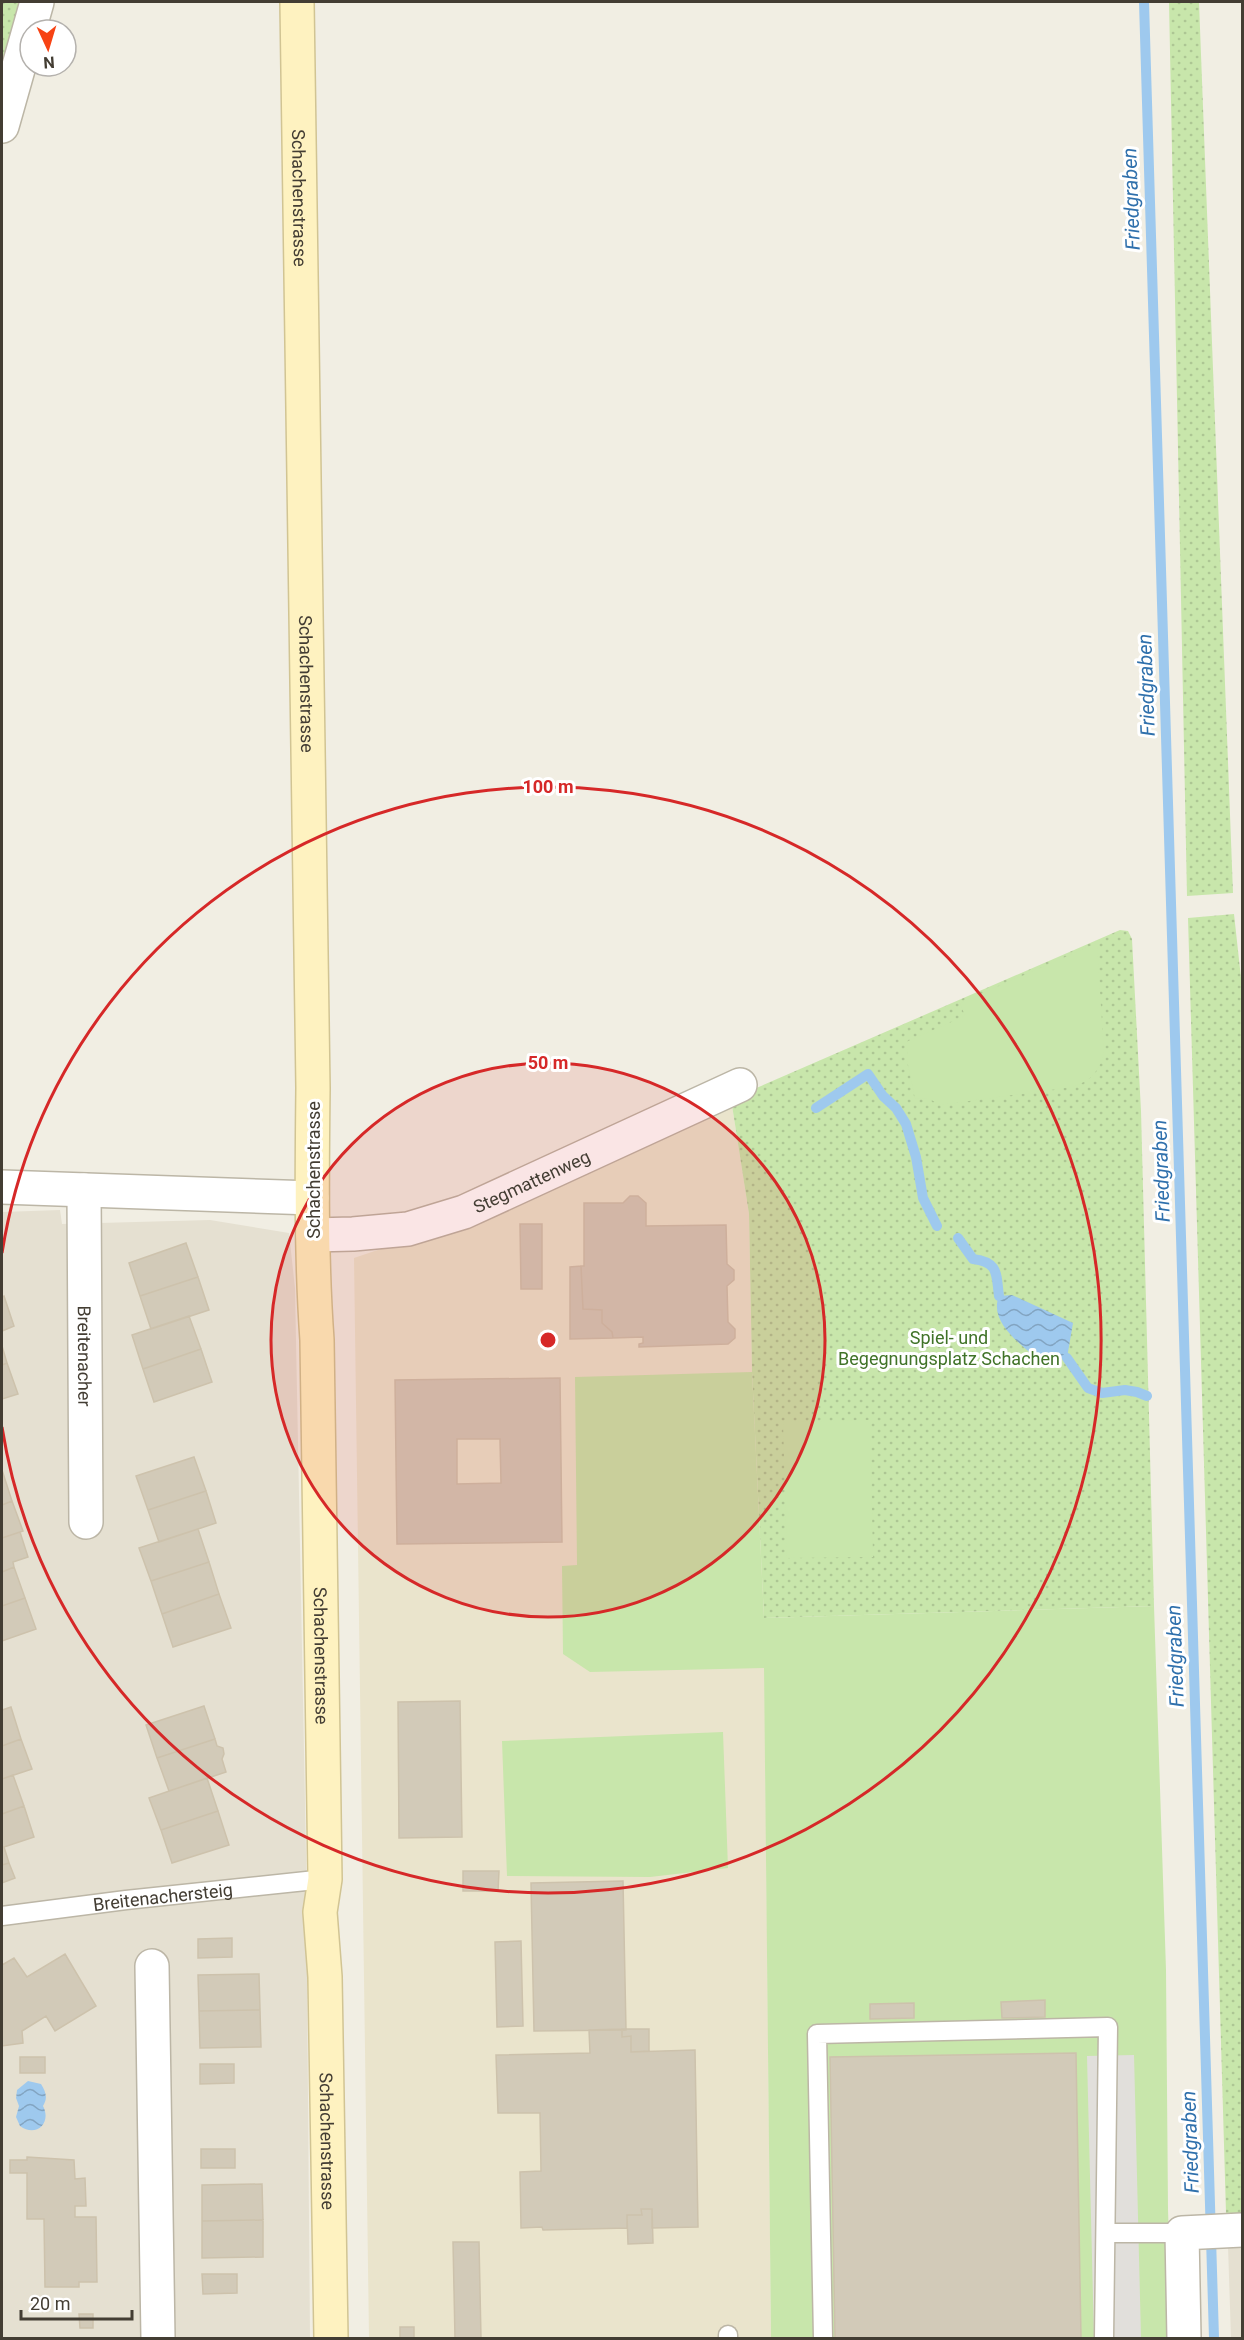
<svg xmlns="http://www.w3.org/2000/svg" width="1244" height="2340" font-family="Roboto,sans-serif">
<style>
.residential{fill:#e5e0d1}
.education{fill:#eae4cc}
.grass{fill:url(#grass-dots)}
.garden{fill:#c8e6ab}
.parking{fill:#e1dfdb}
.water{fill:url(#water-waves)}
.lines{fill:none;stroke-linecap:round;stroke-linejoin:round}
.stream{stroke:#9ec9ee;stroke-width:10}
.building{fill:#d2cab8;stroke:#cdc2ac;stroke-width:1.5;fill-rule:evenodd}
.lane-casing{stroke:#bcb6a6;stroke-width:21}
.street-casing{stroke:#bcb6a6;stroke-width:36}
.secondary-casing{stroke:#d1c493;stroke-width:36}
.lane{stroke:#fff;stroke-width:18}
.street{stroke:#fff;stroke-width:33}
.secondary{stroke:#fef2c0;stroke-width:33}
.ring{fill:none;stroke:#d62828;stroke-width:3}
.labels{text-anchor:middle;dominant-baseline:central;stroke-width:6;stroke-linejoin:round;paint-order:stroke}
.street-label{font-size:18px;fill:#433d33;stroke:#fff}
.park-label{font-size:18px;fill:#407328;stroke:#fff}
.water-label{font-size:20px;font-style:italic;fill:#2f70ac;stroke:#fff}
.centre{fill:#d62828;stroke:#fff;stroke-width:3}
.ring-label{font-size:18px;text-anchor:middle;font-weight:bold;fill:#d62828;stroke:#fff;stroke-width:6;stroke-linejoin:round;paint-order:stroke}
</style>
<defs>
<pattern id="grass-dots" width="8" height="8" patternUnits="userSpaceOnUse" patternTransform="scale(1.5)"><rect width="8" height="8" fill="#c8e6ab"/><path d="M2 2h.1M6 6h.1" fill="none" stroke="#adc694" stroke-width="1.8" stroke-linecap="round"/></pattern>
<pattern id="water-waves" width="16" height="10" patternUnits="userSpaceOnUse" patternTransform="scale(1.5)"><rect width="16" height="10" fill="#9ec9ee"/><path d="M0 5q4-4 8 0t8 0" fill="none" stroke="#82a4c1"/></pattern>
</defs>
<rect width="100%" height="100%" fill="#f1eee3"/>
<!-- residential -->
<path class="residential" d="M60,1210l2,14 148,-4 79,13 6,55 11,567 4,483h-308v-1126z
M1228,2246h14v92h-11z"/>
<!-- education -->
<path class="education" d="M731,1099l18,115 3,158 12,246 7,720h-402l-15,-1080 74,-25z"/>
<!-- grass -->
<path class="grass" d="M2,2h23l-23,84z
M1169,2h30l34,891 -46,3z
M1234,914l8,73v1226h-16l-38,-1295z
M1120,930l8,1 4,8 9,172 13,495 -390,12 -12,-246 -3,-158 -18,-115z"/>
<!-- garden -->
<path class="garden" d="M1097,943l7,112c-8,19 -12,25 -32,32l-132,18 -12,-7 -13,1 -8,-39 1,-19 57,-25 -5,-13z
M752,1372l12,246 390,-12 12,364 2,239 4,129h-401l-7,-670 -174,4 -27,-18 -1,-88 15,-1 -2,-188z
M870,1420l3,137 -86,1 -4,-136z
M723,1732l5,136 -78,9 -143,-1 -5,-135z"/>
<!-- parking -->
<path class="parking" d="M1134,2055l7,283h-47l-7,-282z"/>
<!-- water -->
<path class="water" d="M1012,1295l61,28 -6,35 -28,3c-16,-16 -51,-38 -40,-65z
M28,2081l13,3c5,8 7,14 2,22 9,17 -7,32 -23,20l-4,-9 3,-11 -3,-8 1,-8z"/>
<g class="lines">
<!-- stream -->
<path class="stream" d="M1144,2l70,2336
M816,1108l52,-34 15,22 13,12 10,16 10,33 7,41 14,28
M958,1238l15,21c26,3 23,15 26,37
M1067,1358l21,30 14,5 23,-3 12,2 10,4"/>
</g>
<!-- building -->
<path class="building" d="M630,1196h8l8,7v23l80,-1 1,39 7,6v10l-7,6 1,36 7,7v9l-7,6 -89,3v-3l4,-1v-6l-30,1 -1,-6 -10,-9v-13l-19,-1 -2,-43h3v-63h39z
M520,1224h22v65h-21z
M186,1243l12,34 -58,19 -11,-33z
M581,1266l2,43 19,1v13l10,9 1,6 -43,1v-72z
M198,1277l11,33 -58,19 -11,-33z
M4,1296l10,30 -12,5v-34z
M189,1316l12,33 -58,20 -11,-34z
M2,1346l5,17 -5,2z
M201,1349l11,33 -58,20 -11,-33z
M7,1363l11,31 -16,5v-34z
M560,1378l2,164 -165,2 -2,-164zM457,1439h43l1,44 -44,1z
M194,1457l12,34 -58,19 -12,-34z
M2,1470l10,31 -10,4z
M206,1491l10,32 -57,19 -11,-32z
M12,1501l11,30 -21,7v-33z
M198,1529l11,33 -58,19 -12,-33z
M20,1532l8,25 -15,5 1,5 -12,5v-34z
M209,1562l10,32 -57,20 -11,-33z
M14,1567l11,31 -23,8v-34z
M219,1594l12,34 -58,19 -11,-33z
M25,1598l11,31 -34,12v-35z
M460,1701l2,136 -63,1 -1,-136z
M204,1706l11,33 -58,19 -11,-33z
M11,1707l10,32 -19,7v-36z
M21,1739l11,30 -30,10v-33z
M215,1739l2,7 6,2 1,6 -2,5 4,13 -57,19 -12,-33z
M13,1775l11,31 -22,8v-35z
M207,1778l11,33 -57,19 -12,-32z
M24,1806l10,31 -30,10 5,16 -7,2v-51z
M218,1811l11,34 -57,18 -11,-33z
M9,1863l6,15 -13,5v-18z
M463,1871h36l-1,20h-35z
M623,1881l3,149 -92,1 -3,-148z
M232,1938v19l-34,1v-19z
M521,1941l2,85 -26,1 -2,-85z
M65,1954l31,52 -41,25 -9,-15 -24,15 1,12 -21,3v-81l12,-7 13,19z
M259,1974l1,36 -61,1 -1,-36z
M1045,2000v17l-43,1 -1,-16z
M914,2003v15l-44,1v-15z
M260,2010l1,37 -61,1 -1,-37z
M622,2029v8l9,-1v16l64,-2 3,177 -46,1v-19h-11l1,6h-15v13l-84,2 -1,-3 -21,1 -1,-56 21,-1 -1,-58h-42l-2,-58 94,-2 -1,-23z
M622,2029h27v22l-18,1v-16l-9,1z
M1076,2053l5,285h-246l-5,-281z
M20,2057h25v16h-25z
M200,2064h34v19l-34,1z
M201,2149h34v19h-34z
M27,2157l47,3 1,19 10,-1 1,28h-11v11h21l1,65h-18v5h-34l-1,-68h-17v-46h-17v-13h17z
M262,2184l1,36 -61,1v-36z
M641,2209h11l1,34 -25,1 -1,-29h15z
M263,2220v37l-61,1v-37z
M453,2242h26l2,96h-26z
M202,2274h35v19l-34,1z
M79,2314h14v14h-13z
M400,2327h14v11h-14z"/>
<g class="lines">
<defs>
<g id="lane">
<path id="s1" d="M2,1916l124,-16 199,-21"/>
<path d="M1106,2233h76"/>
<path d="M728,2335v3"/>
<path d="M823,2338l-6,-304 291,-7 -4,311"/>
</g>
<g id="street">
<path d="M2,126l35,-124"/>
<path d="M2,1187l310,11"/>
<path id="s2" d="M84,1190l2,332"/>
<path id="s3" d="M313,1235l40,-1 55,-5 56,-17 276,-127"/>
<path d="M152,1966l6,372"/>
<path d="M1184,2338l-2,-105 60,-3"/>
</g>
<g id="secondary">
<path id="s4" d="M297,2l16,1086c-1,84 -2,168 4,252l8,539 -5,33 5,65 6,361"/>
</g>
</defs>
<!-- lane casing -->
<use href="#lane" class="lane-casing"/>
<!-- street casing -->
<use href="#street" class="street-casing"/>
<!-- secondary casing -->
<use href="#secondary" class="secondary-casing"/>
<!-- lane -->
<use href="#lane" class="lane"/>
<!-- street -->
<use href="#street" class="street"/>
<!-- secondary -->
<use href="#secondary" class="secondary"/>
</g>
<!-- distance rings -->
<circle cx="548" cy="1340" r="277" fill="#d62828" fill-opacity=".12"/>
<g class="ring">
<circle cx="548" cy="1340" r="277"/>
<path d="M2 1253A553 553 0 1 1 2 1427"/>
</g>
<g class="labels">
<!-- street labels -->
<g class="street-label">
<text stroke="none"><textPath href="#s4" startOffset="196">Schachenstrasse</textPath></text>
<text stroke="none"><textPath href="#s4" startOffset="682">Schachenstrasse</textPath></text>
<text transform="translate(313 1170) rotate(-90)">Schachenstrasse</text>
<text stroke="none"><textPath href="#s3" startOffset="228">Stegmattenweg</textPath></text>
<text stroke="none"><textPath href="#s2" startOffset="166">Breitenacher</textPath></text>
<text stroke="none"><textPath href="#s4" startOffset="1654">Schachenstrasse</textPath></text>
<text stroke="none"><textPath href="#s1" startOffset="162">Breitenachersteig</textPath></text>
<text stroke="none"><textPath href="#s4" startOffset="2140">Schachenstrasse</textPath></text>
</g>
<!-- park labels -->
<g class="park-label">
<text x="949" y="1337">Spiel- und<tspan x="949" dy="21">Begegnungsplatz Schachen</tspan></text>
</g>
<!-- water labels -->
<g class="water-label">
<text transform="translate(1131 199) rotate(-92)">Friedgraben</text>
<text transform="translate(1146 685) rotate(-92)">Friedgraben</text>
<text transform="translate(1161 1171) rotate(-92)">Friedgraben</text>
<text transform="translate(1175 1656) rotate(-92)">Friedgraben</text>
<text transform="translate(1190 2142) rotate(-92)">Friedgraben</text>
</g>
</g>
<circle cx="548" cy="1340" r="9" class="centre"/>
<g class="ring-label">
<text x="548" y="793">100 m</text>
<text x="548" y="1069">50 m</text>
</g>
<!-- border -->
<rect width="1244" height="2340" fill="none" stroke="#433d33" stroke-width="6"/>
<!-- north arrow -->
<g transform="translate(48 48) rotate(176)"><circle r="28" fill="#ffffff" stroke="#b4b1ad" stroke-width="1.5"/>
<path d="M0-4.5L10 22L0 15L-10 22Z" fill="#f74314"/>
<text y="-9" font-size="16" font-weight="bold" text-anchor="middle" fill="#433d33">N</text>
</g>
<!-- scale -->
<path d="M21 2310v9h111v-9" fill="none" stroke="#433d33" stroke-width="3"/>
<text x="30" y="2310" font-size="18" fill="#433d33" stroke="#ffffff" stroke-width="4.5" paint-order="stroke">20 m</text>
</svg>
